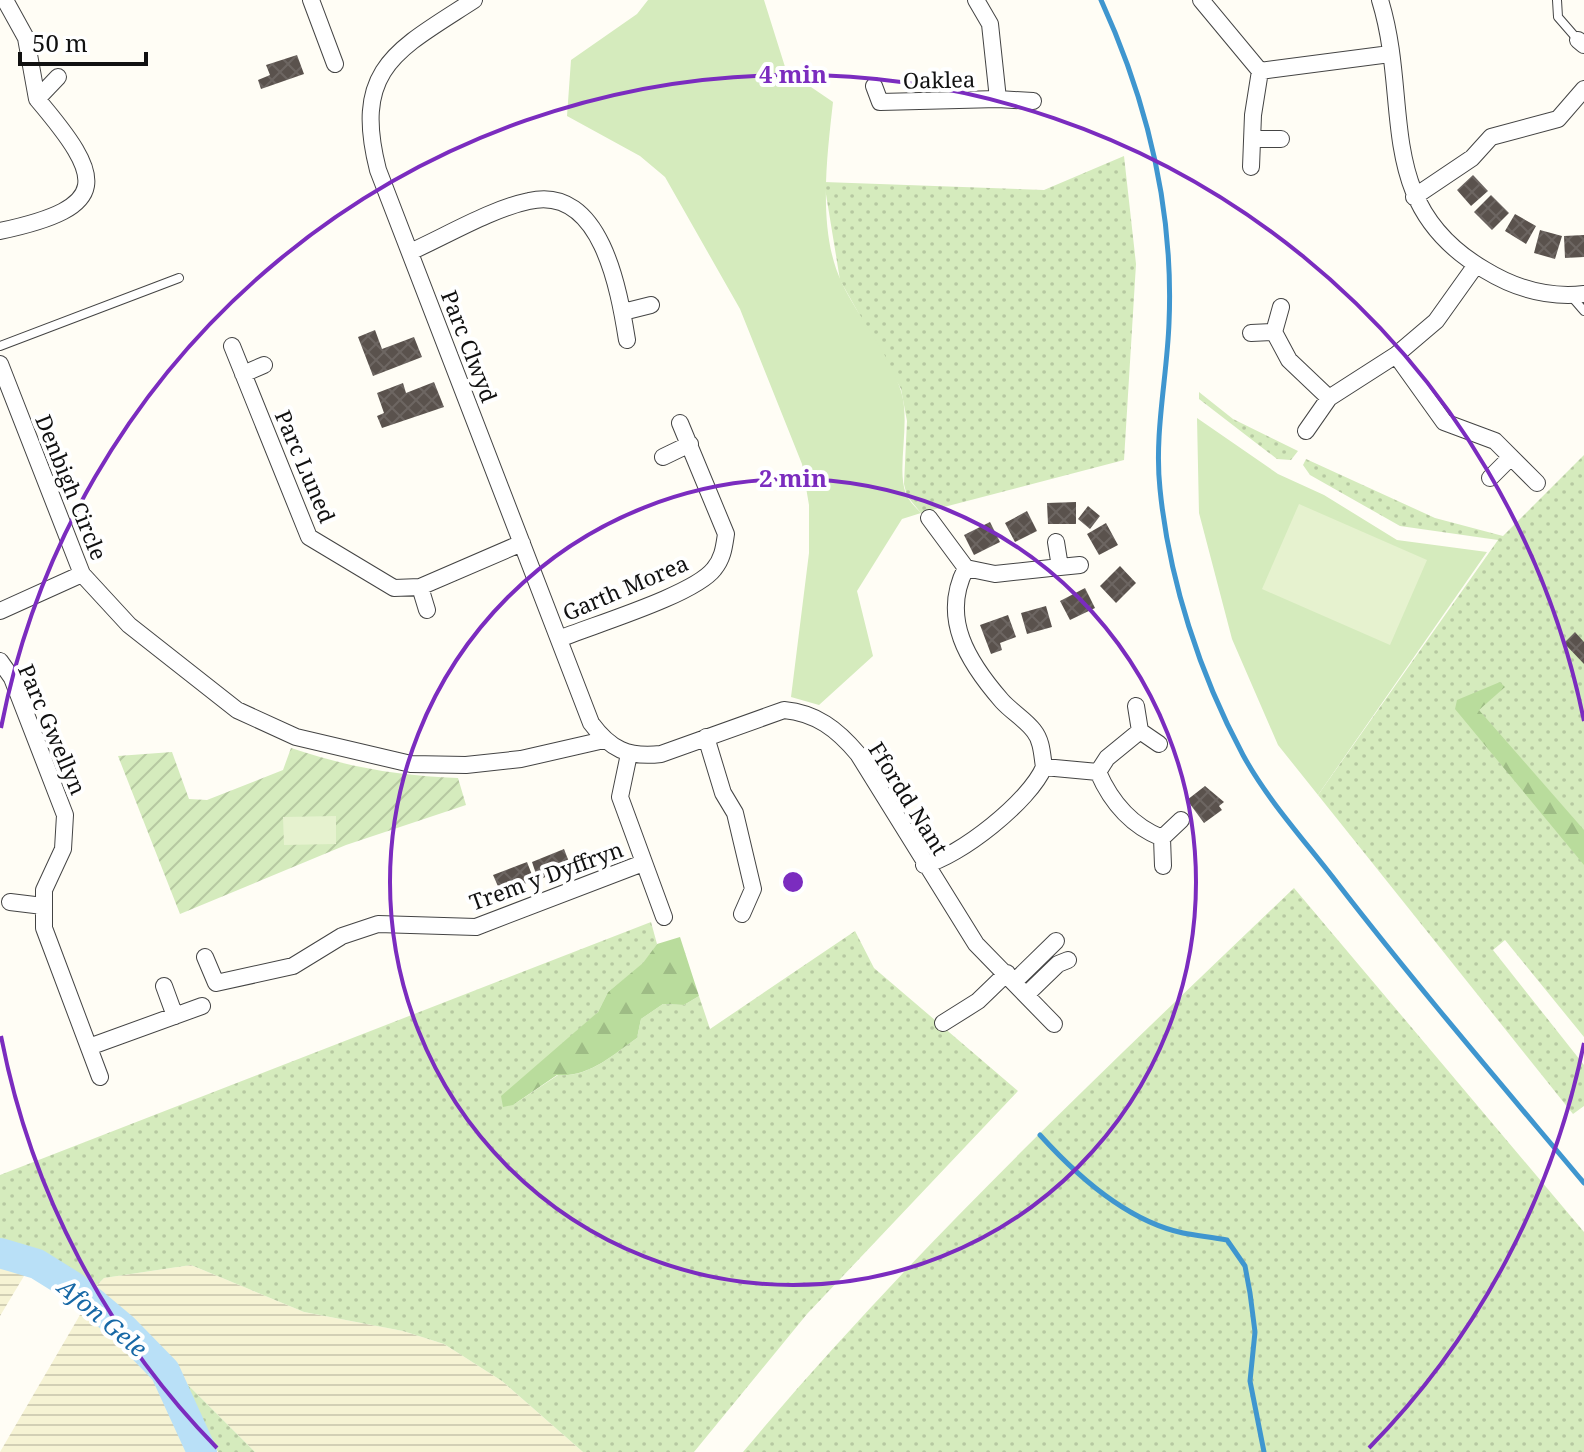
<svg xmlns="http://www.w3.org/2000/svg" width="1584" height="1452" font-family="'Noto Serif',serif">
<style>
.farmland{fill:url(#farmland-rules)}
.grass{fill:url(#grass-dots)}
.forest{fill:url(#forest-firs)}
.park{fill:#d5ebbd}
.garden{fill:url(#garden-furrows)}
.pitch{fill:#e6f2cf}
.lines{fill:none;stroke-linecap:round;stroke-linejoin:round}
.stream{stroke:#3f96cf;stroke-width:5}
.river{stroke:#b9e0f7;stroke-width:30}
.building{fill:url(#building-cross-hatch)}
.service-casing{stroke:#444;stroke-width:10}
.minor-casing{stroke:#444;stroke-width:18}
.service{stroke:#fff;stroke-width:8}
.minor{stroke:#fff;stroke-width:16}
.ring{fill:none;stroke:#7b2cbf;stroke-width:4}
.labels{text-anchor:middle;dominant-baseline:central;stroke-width:8;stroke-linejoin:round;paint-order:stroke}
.street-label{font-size:22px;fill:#111;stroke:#fff}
.water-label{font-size:24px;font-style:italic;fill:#1768a6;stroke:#fff}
.centre{fill:#7b2cbf;stroke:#fff;stroke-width:4}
.ring-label{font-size:24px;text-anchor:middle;font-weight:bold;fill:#7b2cbf;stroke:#fff;stroke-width:8;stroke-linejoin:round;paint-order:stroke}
</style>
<defs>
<pattern id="farmland-rules" width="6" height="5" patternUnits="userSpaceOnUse" patternTransform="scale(2)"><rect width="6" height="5" fill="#f6f3d4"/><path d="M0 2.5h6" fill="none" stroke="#d2cfb5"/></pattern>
<pattern id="grass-dots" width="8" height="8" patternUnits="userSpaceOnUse" patternTransform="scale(2)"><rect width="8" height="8" fill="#d5ebbd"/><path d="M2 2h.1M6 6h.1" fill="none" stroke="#b6c8a1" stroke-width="1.8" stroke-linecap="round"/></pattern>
<pattern id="forest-firs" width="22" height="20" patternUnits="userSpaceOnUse" patternTransform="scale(2)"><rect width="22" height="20" fill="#b9dc9c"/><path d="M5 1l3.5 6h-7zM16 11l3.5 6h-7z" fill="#9ebc85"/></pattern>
<pattern id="garden-furrows" width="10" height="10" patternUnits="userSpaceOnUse" patternTransform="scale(2)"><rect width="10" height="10" fill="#d5ebbd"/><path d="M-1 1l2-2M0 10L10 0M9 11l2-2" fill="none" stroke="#b6c8a1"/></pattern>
<pattern id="building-cross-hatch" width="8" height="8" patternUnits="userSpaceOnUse" patternTransform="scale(2)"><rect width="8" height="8" fill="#5a524d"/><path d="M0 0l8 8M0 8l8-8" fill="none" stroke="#6d6662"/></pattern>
</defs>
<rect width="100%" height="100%" fill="#fffdf5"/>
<!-- farmland -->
<path class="farmland" d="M0,1260l27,11 -27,45z
M191,1265l113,47 99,19 41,13 58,37 81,71h-328l-77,-77 -29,-37 -57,-48 12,-12z
M84,1308l73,66 38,78h-195z"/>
<!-- grass -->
<path class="grass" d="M1124,156l12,108 -12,196 -203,53 -14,-17 -3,-12 3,-63 -6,-32 -61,-109 -16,-98 220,8z
M1199,392l34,27 65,32 -7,9 -14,-1 -78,-60z
M1584,455v582l-79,-97 -12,10 91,115v41l-11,8 -255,-319 180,-255 -98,-14 -90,-51 -7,-10 3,-6 129,59 68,18z
M1294,888l290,344v220h-841c169,-202 361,-382 551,-564z
M651,922l6,22 -13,19 -36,29 -10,20 -85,93 45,-30c30,3 55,-20 79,-37l4,-19 22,-15 21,1 15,-9 11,33 145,-98 19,37 144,123 -211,223 -113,138h-111l-81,-71 -58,-37 -41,-13 -99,-19 -113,-47 -87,13 -12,12 -32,-25 -60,-23v-67z
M178,1375l77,77h-37z"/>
<!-- forest -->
<path class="forest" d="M1500,682l5,5 -26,23 105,120v35l-129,-156 2,-9z
M680,937l19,59 -15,9 -21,-1 -22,15 -4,19c-24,17 -49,40 -80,37l-44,30 -10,2 -2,-11 97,-84 10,-20 35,-29 14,-19z"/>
<!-- park -->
<path class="park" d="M648,0h116l22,70 47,32c-6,54 -16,130 9,181 16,34 48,72 59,108 10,32 -5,78 5,103 3,7 10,14 15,19l-19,6 -45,72 16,65 -54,49 -28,-8 18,-144v-48l-7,-41 -62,-155 -75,-132 -25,-21 -73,-40 4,-56 66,-46z
M1197,418l81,56 46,21 73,45 90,12 -169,243 -40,-50 -46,-106 -33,-126z"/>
<!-- garden -->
<path class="garden" d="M291,748c56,19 108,28 167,30l8,27 -120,40 -166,69 -62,-158 54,-4 17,47 18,1 76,-30z"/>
<!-- pitch -->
<path class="pitch" d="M1299,504l128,56 -37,85 -128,-56z
M336,816v28l-52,1 -1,-28z"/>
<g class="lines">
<!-- stream -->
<path class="stream" d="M1101,0c47,103 73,209 68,323 -2,55 -15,111 -9,166 9,91 40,186 83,266 25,46 63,87 95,129 79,102 163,200 246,299
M1040,1135c37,41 87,86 143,98 15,3 30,4 44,7l18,26 5,27 5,39 -5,49 14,71"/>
<!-- river -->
<path class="river" d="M0,1253l37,11 37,23 49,41 42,43 37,81"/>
</g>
<!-- building -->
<path class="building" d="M297,55l7,19 -43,15 -3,-9 12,-5 -4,-10z
M1473,175l15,16 -17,15 -14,-16z
M1491,195l18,18 -17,17 -18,-18z
M1515,214l21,12 -10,18 -21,-13z
M1540,230l22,6 -7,23 -21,-6z
M1584,235v22l-19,1 -1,-22z
M375,330l7,19 32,-12 8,20 -49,19 -15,-39z
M434,382l10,25 -62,21 -5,-12 7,-3 -7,-20 26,-10 3,10z
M1076,502v22h-28l-1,-21z
M1088,506l12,10 -10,13 -12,-10z
M1027,511l10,20 -22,11 -10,-19z
M990,522l10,20 -26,13 -10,-20z
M1106,523l12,22 -19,10 -12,-21z
M1120,566l16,17 -20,20 -16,-17z
M1085,588l10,20 -25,12 -10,-19z
M1046,606l6,21 -25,7 -6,-21z
M1008,615l8,22 -16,6 2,7 -11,4 -11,-29z
M1575,632l9,10v22l-20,-21z
M1205,786l19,16 -5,4 3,4 -18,13 -17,-23z
M564,849l7,18 -33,13 -6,-18z
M527,862l7,18 -33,13 -8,-18z"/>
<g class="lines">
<defs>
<path id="service" d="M1557,0l1,17 20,23
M1571,296l13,15
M0,346l179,-68"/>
<path id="minor" d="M5,0l21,38 11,61 21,-22
M311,0l24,64
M474,0c-77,50 -122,68 -96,170l213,553c19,26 37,35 70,31l123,-44c32,3 53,19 74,44l118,190 78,80
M1201,0l59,71 -7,44 -2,52
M1380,0c32,104 -8,204 105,270 31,19 63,28 99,24
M1578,40l6,5
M1260,71l130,-17
M874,86l6,16 118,-3 -8,-75 -14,-24
M998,99l35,2
M1252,139h29
M1414,197l58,-39 19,-21 67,-18 26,-30
M0,231c113,-24 104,-53 37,-132
M410,252c36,-16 81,-43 119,-51 72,-17 90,89 98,139
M623,312l28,-7
M1274,332l15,28 40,38
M1251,333l23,-1 7,-25
M232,346l77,191 85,51 26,-1 102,-44
M1396,355l48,67 51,19 42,42
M0,364l82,210 47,51 108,85 59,27 115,27 55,1 55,-6 83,-19
M243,374l21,-9
M1306,431l23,-33 67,-43 40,-34 40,-56
M663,457l27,-13
M1490,478l21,-21
M1060,567l20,-2
M966,568l29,6 65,-7 -4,-25
M420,587l7,23
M0,611l82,-37
M559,639c34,-14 135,-44 155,-70 9,-11 10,-22 12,-35l-46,-111
M0,661l12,17 53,137 -2,34 -19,41v38l56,149
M1140,731l19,13
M706,737l17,56 12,20 18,76 -11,25
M629,754l-9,43 44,120
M1044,767l54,5c13,30 34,54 64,66l1,28
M1098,772l9,-14 33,-27 -4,-25
M1162,838l19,-18
M924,865c35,-8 106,-64 120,-98 -2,-12 -2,-26 -10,-36 -8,-11 -22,-19 -32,-30 -34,-39 -62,-83 -36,-133l-37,-50
M10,902l33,4
M205,957l11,26 77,-17 49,-30 36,-12 98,3 167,-64
M1015,981l41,-40
M164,986l11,30
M1027,994l31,-30 10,-4
M943,1023l35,-22 29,-28
M89,1047l113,-41"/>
</defs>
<!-- service casing -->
<use href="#service" class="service-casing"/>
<!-- minor casing -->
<use href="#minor" class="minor-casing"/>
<!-- service -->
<use href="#service" class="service"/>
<!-- minor -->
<use href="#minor" class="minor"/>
</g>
<!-- distance rings -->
<g class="ring">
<circle cx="793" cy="882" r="403"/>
<path d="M1584 1043A807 807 0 0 1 1369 1448M217 1448A807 807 0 0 1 1 1036M1 728A807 807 0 0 1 1584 721"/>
</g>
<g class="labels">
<!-- street labels -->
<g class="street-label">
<text transform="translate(939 79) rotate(-1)">Oaklea</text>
<text transform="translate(470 346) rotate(69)">Parc Clwyd</text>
<text transform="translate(306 466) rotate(67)">Parc Luned</text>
<text transform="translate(72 487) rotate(68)">Denbigh Circle</text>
<text transform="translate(625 587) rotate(-23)">Garth Morea</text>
<text transform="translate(53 729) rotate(67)">Parc Gwellyn</text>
<text transform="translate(909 798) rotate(58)">Ffordd Nant</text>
<text transform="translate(546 875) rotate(-20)">Trem y Dyffryn</text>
</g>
<!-- water labels -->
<g class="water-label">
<text transform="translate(103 1317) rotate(40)">Afon Gele</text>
</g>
</g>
<circle cx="793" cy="882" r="12" class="centre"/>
<g class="ring-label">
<text x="793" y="83">4 min</text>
<text x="793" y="487">2 min</text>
</g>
<!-- scale -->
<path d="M20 52v12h126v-12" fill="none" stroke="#111111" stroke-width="4"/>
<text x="32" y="52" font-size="24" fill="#111111" stroke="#ffffff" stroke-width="6" paint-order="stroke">50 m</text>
</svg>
